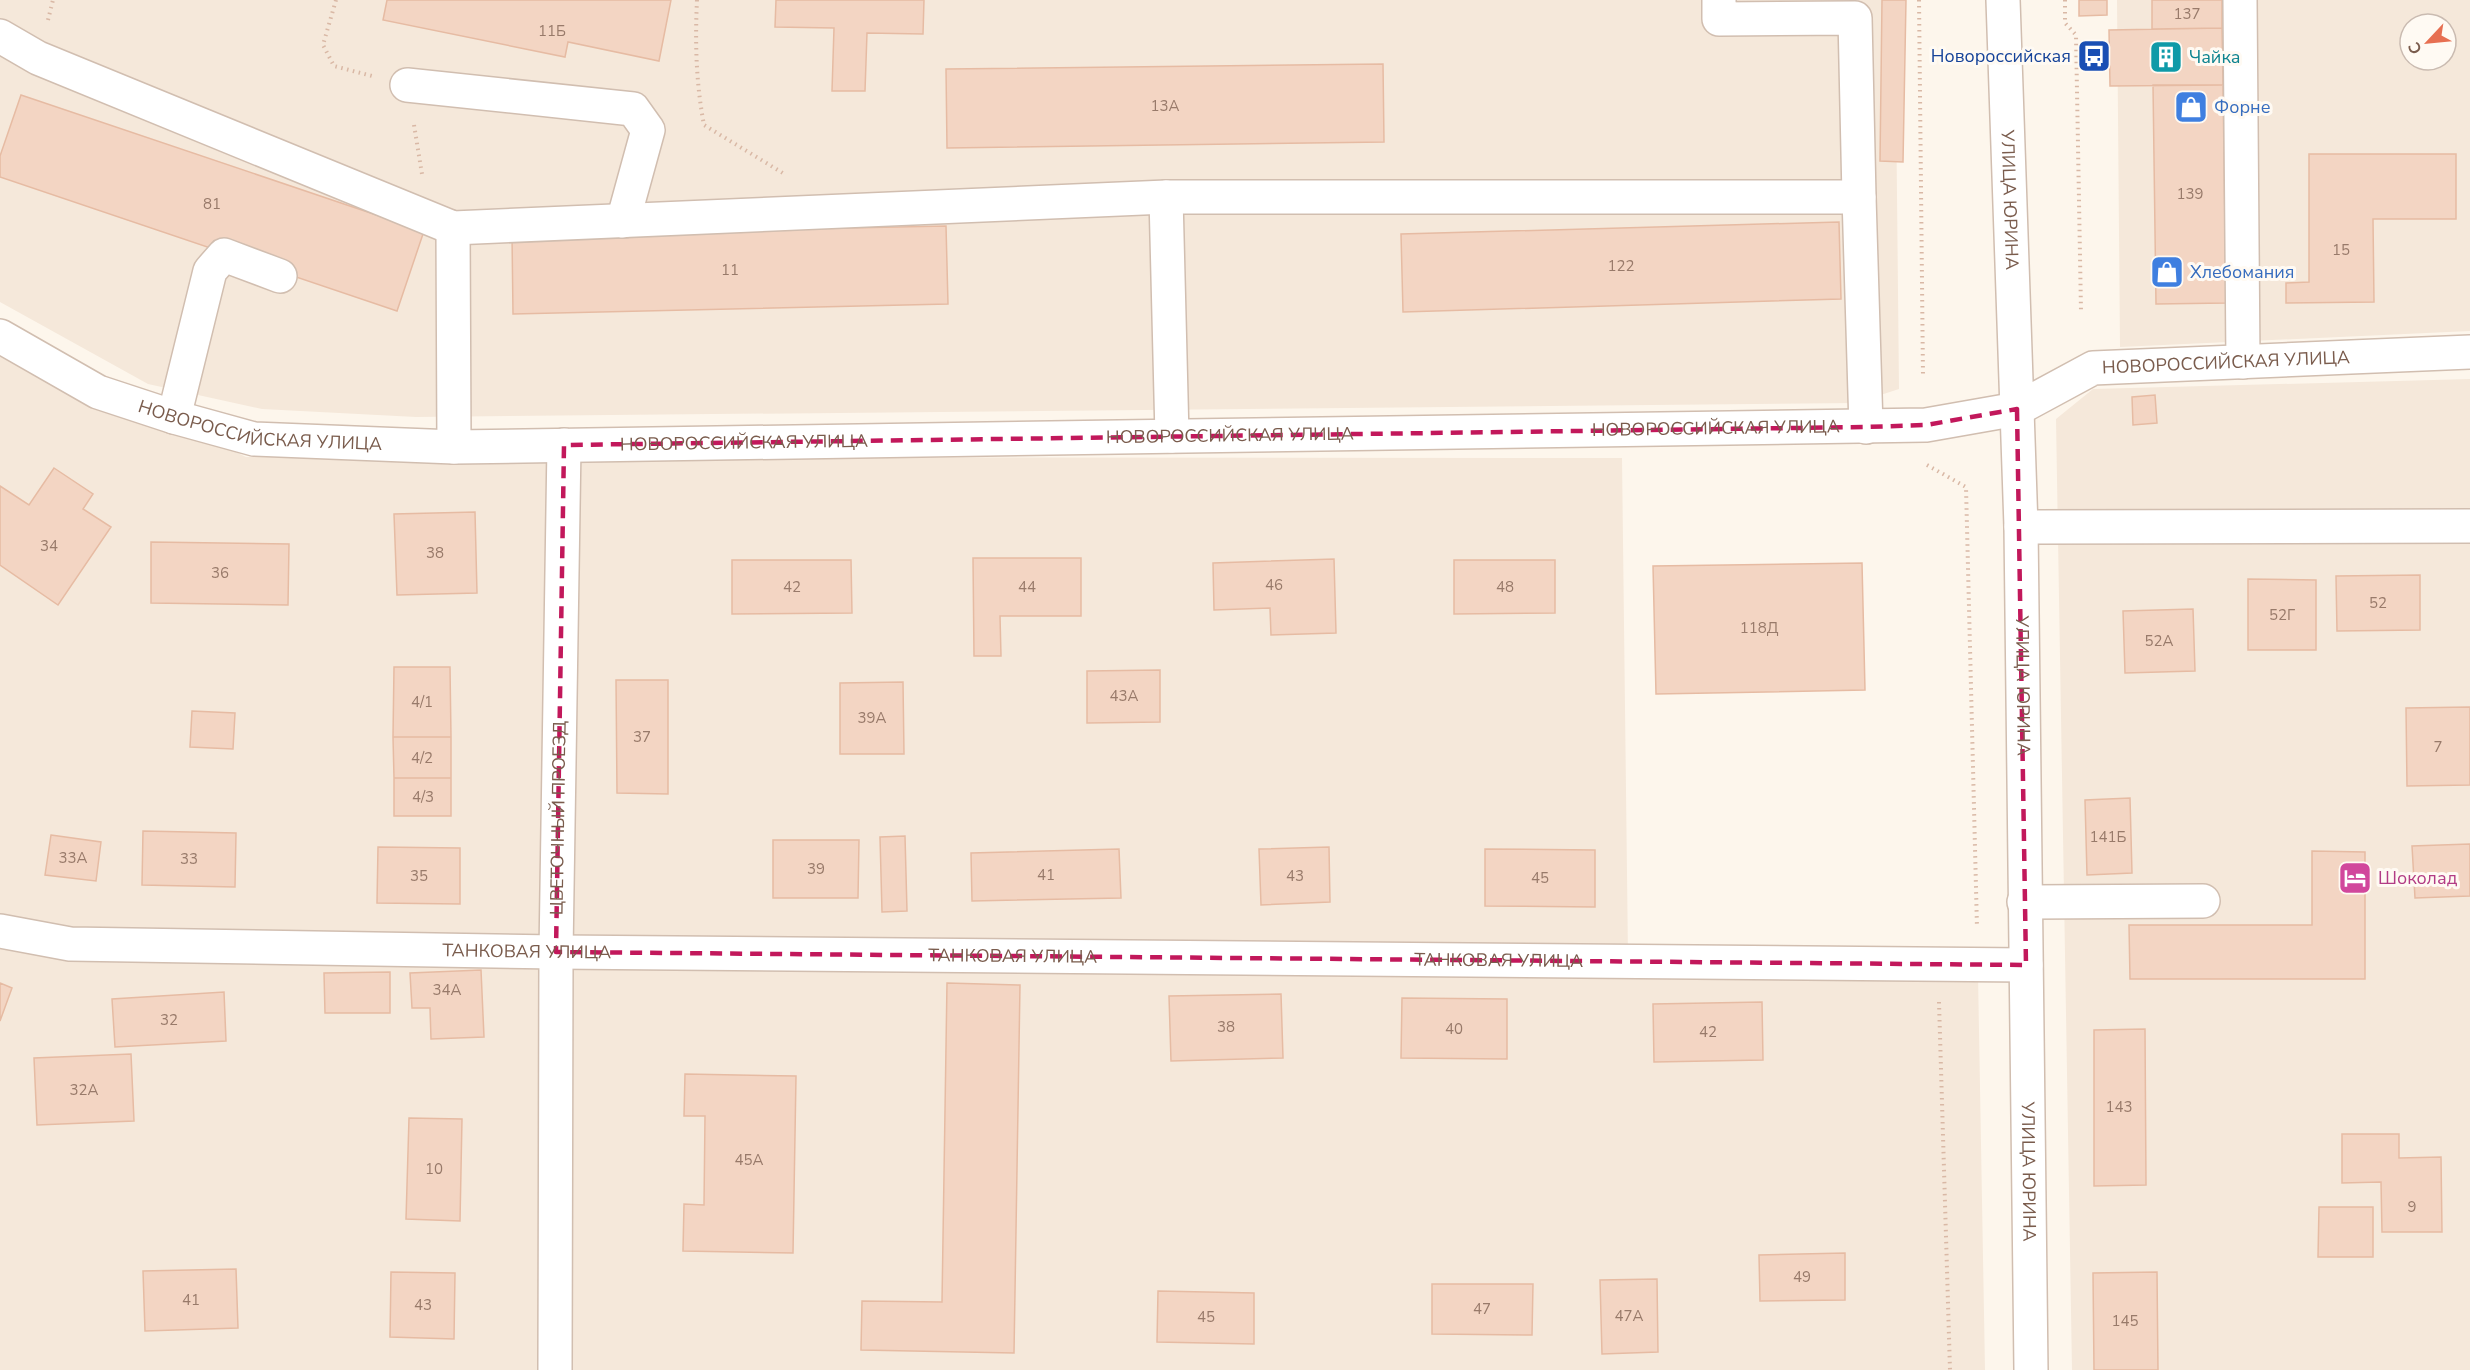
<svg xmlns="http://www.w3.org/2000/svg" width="2470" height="1370" font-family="'Nunito Sans',sans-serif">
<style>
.residential{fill:#f5e8da;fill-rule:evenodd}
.building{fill:#f3d5c3;stroke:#e6bba3;stroke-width:1.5}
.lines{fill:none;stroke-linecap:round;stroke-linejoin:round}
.minor-casing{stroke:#d1beb0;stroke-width:36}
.path{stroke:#d9b8a5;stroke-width:4;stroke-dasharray:1.5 4.5;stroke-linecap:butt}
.minor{stroke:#fff;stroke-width:33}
.marked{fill:none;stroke:#c2185b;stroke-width:4.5;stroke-dasharray:12 8;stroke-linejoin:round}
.labels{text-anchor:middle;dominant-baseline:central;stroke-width:6;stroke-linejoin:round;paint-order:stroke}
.number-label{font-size:15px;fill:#987a6a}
.transit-label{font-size:18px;fill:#164399;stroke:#fffaf3;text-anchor:end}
.culture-label{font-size:18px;fill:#0d838f;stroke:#fffaf3;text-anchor:start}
.shop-label{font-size:18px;fill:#366cbe;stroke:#fffaf3;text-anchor:start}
.street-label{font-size:18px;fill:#7a5c4d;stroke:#fffaf3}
.hotel-label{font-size:18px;fill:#b23c85;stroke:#fffaf3;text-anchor:start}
</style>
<rect width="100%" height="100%" fill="#fdf6ec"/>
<!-- residential -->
<path class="residential" d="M0,0h1895l4,389 -43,14 -1440,14 -154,-8 -114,-25 -148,-82z
M2117,0h353v331l-350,16zM2410,24h36v36h-36z
M0,337l246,120 1376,1 6,498 350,18 7,396h-1985z
M2470,379v991h-398l-16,-951 37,-30z"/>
<!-- building -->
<path class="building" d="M387,0h284l-12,61 -91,-19 -3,15 -182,-37z
M776,0h148l-1,34 -56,-1 -2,58h-33l2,-63 -59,-1z
M1882,0h24l-3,162 -23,-1z
M2079,0h28v15l-28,1z
M2152,0h70v28l-70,1z
M2222,28l1,57 -113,1 -1,-56z
M1383,64l1,78 -437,6 -1,-79z
M2153,85h70l3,218 -70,1z
M21,95l403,136 -27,80 -397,-134v-21z
M2309,154h147v65h-83l1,83 -88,1v-20l23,-1z
M1839,222l2,77 -438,13 -2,-78z
M946,226l2,78 -435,10 -1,-79z
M2155,395l2,28 -24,2 -1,-28z
M54,468l39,26 -10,15 28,18 -53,78 -58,-40v-79l29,19z
M475,512l2,81 -80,2 -3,-81z
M151,542l138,2 -1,61 -137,-2z
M973,558h108v58h-81l1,40h-27z
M1334,559l2,74 -65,2 -1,-27 -56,2 -1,-47z
M732,560h119l1,53 -120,1z
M1454,560h101v53l-101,1z
M1862,563l3,127 -209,4 -3,-128z
M2420,575v55l-83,1 -1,-55z
M2248,579l68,1v70h-68z
M2193,609l2,62 -70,2 -2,-62z
M394,667h56l1,70h-58z
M1160,670v52l-73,1v-52z
M616,680h52v114l-51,-1z
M903,682l1,72h-64v-71z
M2470,707v78l-63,1 -1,-78z
M192,711l43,2 -2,36 -43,-2z
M393,737h58v41h-57z
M394,778h57v38h-57z
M2130,798l2,75 -45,2 -2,-75z
M143,831l93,2 -1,54 -93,-2z
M51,835l50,7 -5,39 -51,-6z
M905,836l2,75 -25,1 -2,-75z
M773,840h86l-1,58h-85z
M2470,844v52l-55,2 -3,-52z
M378,847l82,1v56l-83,-1z
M1329,847l1,55 -69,3 -2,-56z
M1119,849l2,49 -149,3 -1,-48z
M1485,849l110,1v57l-110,-1z
M2312,851l53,1v127h-235l-1,-54h183z
M481,970l3,67 -53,2 -1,-31h-18l-2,-35z
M390,972v41h-65l-1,-40z
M0,983l12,5 -12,33z
M947,983l73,2 -6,368 -153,-3 1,-49 80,1z
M224,992l2,49 -111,6 -3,-48z
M1281,994l2,64 -112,3 -2,-65z
M1402,998l105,1v60l-106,-1z
M1762,1002l1,58 -109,2 -1,-58z
M2145,1029l1,156 -52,1v-156z
M131,1054l3,67 -97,4 -3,-67z
M685,1074l111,2 -3,177 -110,-2 1,-47 20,1 1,-89h-21z
M409,1118l53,1 -2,102 -54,-2z
M2342,1134h57v24l42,-1 1,75h-60l-1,-50 -39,1z
M2319,1207h54v50h-55z
M1845,1253v47l-85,1 -1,-46z
M236,1269l2,59 -93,3 -2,-60z
M391,1272l64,1 -1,66 -64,-2z
M2157,1272l1,98h-64l-1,-97z
M1657,1279l1,73 -56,2 -2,-74z
M1432,1284h101l-1,51 -100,-1z
M1158,1291l96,2v51l-97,-2z"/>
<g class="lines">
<defs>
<g id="minor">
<path d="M1719,0v19l136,-1 4,179"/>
<path id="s1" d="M2003,0l18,527 10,843"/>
<path d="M2240,0l3,362"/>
<path d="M0,36l38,22 415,170 713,-31h693l7,230"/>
<path d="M407,85l226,24 15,21 -25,91"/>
<path d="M1166,197l6,239"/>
<path d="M453,228l1,219"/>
<path id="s2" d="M0,336l98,56 76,25 80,22 200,8 1472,-22 91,-16 76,-41 377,-16"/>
<path d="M174,417l36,-146 14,-16 56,21"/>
<path d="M2021,527l449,-1"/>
<path d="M2024,902l179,-1"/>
<path id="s3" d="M0,931l70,13 486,8 1470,13"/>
<path id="s4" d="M555,1370l1,-418 8,-507"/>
</g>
</defs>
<!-- minor casing -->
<use href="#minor" class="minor-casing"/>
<!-- path -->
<path class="path" d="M336,0l-13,45 11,21 38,10
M697,0c-2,43 -1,83 7,125l82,50
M1919,0l4,377
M2065,0v23l11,12 5,276
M48,20l5,-20
M414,125l8,49
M1927,465l39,22 11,441
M1939,1002l11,368"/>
<!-- minor -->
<use href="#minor" class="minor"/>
</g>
<!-- marked area -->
<path class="marked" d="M2017,409l9,556 -1470,-13 8,-507 1302,-18 60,-2z"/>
<!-- icons -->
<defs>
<symbol id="bus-square" viewBox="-11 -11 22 22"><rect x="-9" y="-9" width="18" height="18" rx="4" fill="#1a4fb4" stroke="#fffaf3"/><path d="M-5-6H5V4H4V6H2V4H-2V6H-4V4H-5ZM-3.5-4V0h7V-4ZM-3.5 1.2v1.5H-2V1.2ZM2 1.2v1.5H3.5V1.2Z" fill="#fff"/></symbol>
<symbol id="building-square" viewBox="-11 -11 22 22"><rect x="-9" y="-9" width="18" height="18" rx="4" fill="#0f9aa8" stroke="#fffaf3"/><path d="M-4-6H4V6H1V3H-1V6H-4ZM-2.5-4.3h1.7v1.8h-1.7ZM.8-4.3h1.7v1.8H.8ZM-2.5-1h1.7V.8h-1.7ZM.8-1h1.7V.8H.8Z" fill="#fff"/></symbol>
<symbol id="shop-square" viewBox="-11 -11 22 22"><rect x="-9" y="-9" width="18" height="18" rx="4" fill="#3f7fe0" stroke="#fffaf3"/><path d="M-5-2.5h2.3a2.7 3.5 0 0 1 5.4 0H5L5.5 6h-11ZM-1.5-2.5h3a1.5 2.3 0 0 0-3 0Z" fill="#fff"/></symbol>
<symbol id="hotel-square" viewBox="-11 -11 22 22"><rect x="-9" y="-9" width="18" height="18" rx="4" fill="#d1479c" stroke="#fffaf3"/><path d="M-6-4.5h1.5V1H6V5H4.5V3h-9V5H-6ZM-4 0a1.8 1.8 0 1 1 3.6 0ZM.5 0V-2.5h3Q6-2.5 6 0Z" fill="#fff"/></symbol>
</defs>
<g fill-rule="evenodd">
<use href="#bus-square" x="2075" y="37" width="38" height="38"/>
<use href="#building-square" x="2147" y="38" width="38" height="38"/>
<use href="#shop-square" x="2172" y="88" width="38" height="38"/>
<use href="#shop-square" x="2148" y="253" width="38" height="38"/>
<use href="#hotel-square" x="2336" y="859" width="38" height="38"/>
</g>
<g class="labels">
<!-- number labels -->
<g class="number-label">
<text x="2187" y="14">137</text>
<text x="552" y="31">11Б</text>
<text x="1165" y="106">13А</text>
<text x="2190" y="194">139</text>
<text x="212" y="204">81</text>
<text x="2341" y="250">15</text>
<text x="1621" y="266">122</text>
<text x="730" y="270">11</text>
<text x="49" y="546">34</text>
<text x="435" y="553">38</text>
<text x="220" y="573">36</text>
<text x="1274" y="585">46</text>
<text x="792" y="587">42</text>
<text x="1027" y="587">44</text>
<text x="1505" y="587">48</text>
<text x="2378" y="603">52</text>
<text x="2282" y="615">52Г</text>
<text x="1759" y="628">118Д</text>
<text x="2159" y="641">52А</text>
<text x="1124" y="696">43А</text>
<text x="422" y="702">4/1</text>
<text x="872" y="718">39А</text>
<text x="642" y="737">37</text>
<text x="2438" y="747">7</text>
<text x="422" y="758">4/2</text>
<text x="423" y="797">4/3</text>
<text x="2108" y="837">141Б</text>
<text x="73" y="858">33А</text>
<text x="189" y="859">33</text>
<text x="816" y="869">39</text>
<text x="1046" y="875">41</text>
<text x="419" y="876">35</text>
<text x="1295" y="876">43</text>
<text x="1540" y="878">45</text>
<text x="447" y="990">34А</text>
<text x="169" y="1020">32</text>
<text x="1226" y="1027">38</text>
<text x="1454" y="1029">40</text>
<text x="1708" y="1032">42</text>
<text x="84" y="1090">32А</text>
<text x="2119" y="1107">143</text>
<text x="749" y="1160">45А</text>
<text x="434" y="1169">10</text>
<text x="2412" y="1207">9</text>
<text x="1802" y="1277">49</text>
<text x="191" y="1300">41</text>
<text x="423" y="1305">43</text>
<text x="1482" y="1309">47</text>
<text x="1629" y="1316">47А</text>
<text x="1206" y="1317">45</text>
<text x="2125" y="1321">145</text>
</g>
<!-- transit labels -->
<g class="transit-label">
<text x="2071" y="56">Новороссийская</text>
</g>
<!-- culture labels -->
<g class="culture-label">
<text x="2189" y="57">Чайка</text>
</g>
<!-- shop labels -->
<g class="shop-label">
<text x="2214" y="107">Форне</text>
<text x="2190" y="272">Хлебомания</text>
</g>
<!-- street labels -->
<g class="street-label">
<text stroke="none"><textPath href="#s1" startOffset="200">УЛИЦА ЮРИНА</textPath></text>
<text stroke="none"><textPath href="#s2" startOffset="2260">НОВОРОССИЙСКАЯ УЛИЦА</textPath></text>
<text stroke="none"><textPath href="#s2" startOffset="280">НОВОРОССИЙСКАЯ УЛИЦА</textPath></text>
<text stroke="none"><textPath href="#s2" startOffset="1738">НОВОРОССИЙСКАЯ УЛИЦА</textPath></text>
<text stroke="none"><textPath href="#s2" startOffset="1252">НОВОРОССИЙСКАЯ УЛИЦА</textPath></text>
<text stroke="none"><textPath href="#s2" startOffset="766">НОВОРОССИЙСКАЯ УЛИЦА</textPath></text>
<text stroke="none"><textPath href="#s1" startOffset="686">УЛИЦА ЮРИНА</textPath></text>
<text stroke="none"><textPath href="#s4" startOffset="552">ЦВЕТОЧНЫЙ ПРОЕЗД</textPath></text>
<text stroke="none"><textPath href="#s3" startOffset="528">ТАНКОВАЯ УЛИЦА</textPath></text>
<text stroke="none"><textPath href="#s3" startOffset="1014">ТАНКОВАЯ УЛИЦА</textPath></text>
<text stroke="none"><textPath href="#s3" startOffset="1500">ТАНКОВАЯ УЛИЦА</textPath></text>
<text stroke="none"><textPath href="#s1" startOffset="1172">УЛИЦА ЮРИНА</textPath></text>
</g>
<!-- hotel labels -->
<g class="hotel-label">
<text x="2378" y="878">Шоколад</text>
</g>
</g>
<!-- north arrow -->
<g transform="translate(2428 42) rotate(244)"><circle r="28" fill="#fffaf3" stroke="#cabbb1" stroke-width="1.5"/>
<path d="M0-4.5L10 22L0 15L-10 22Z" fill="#e76f51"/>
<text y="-9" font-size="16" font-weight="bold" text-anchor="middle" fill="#7a5c4d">С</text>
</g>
</svg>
